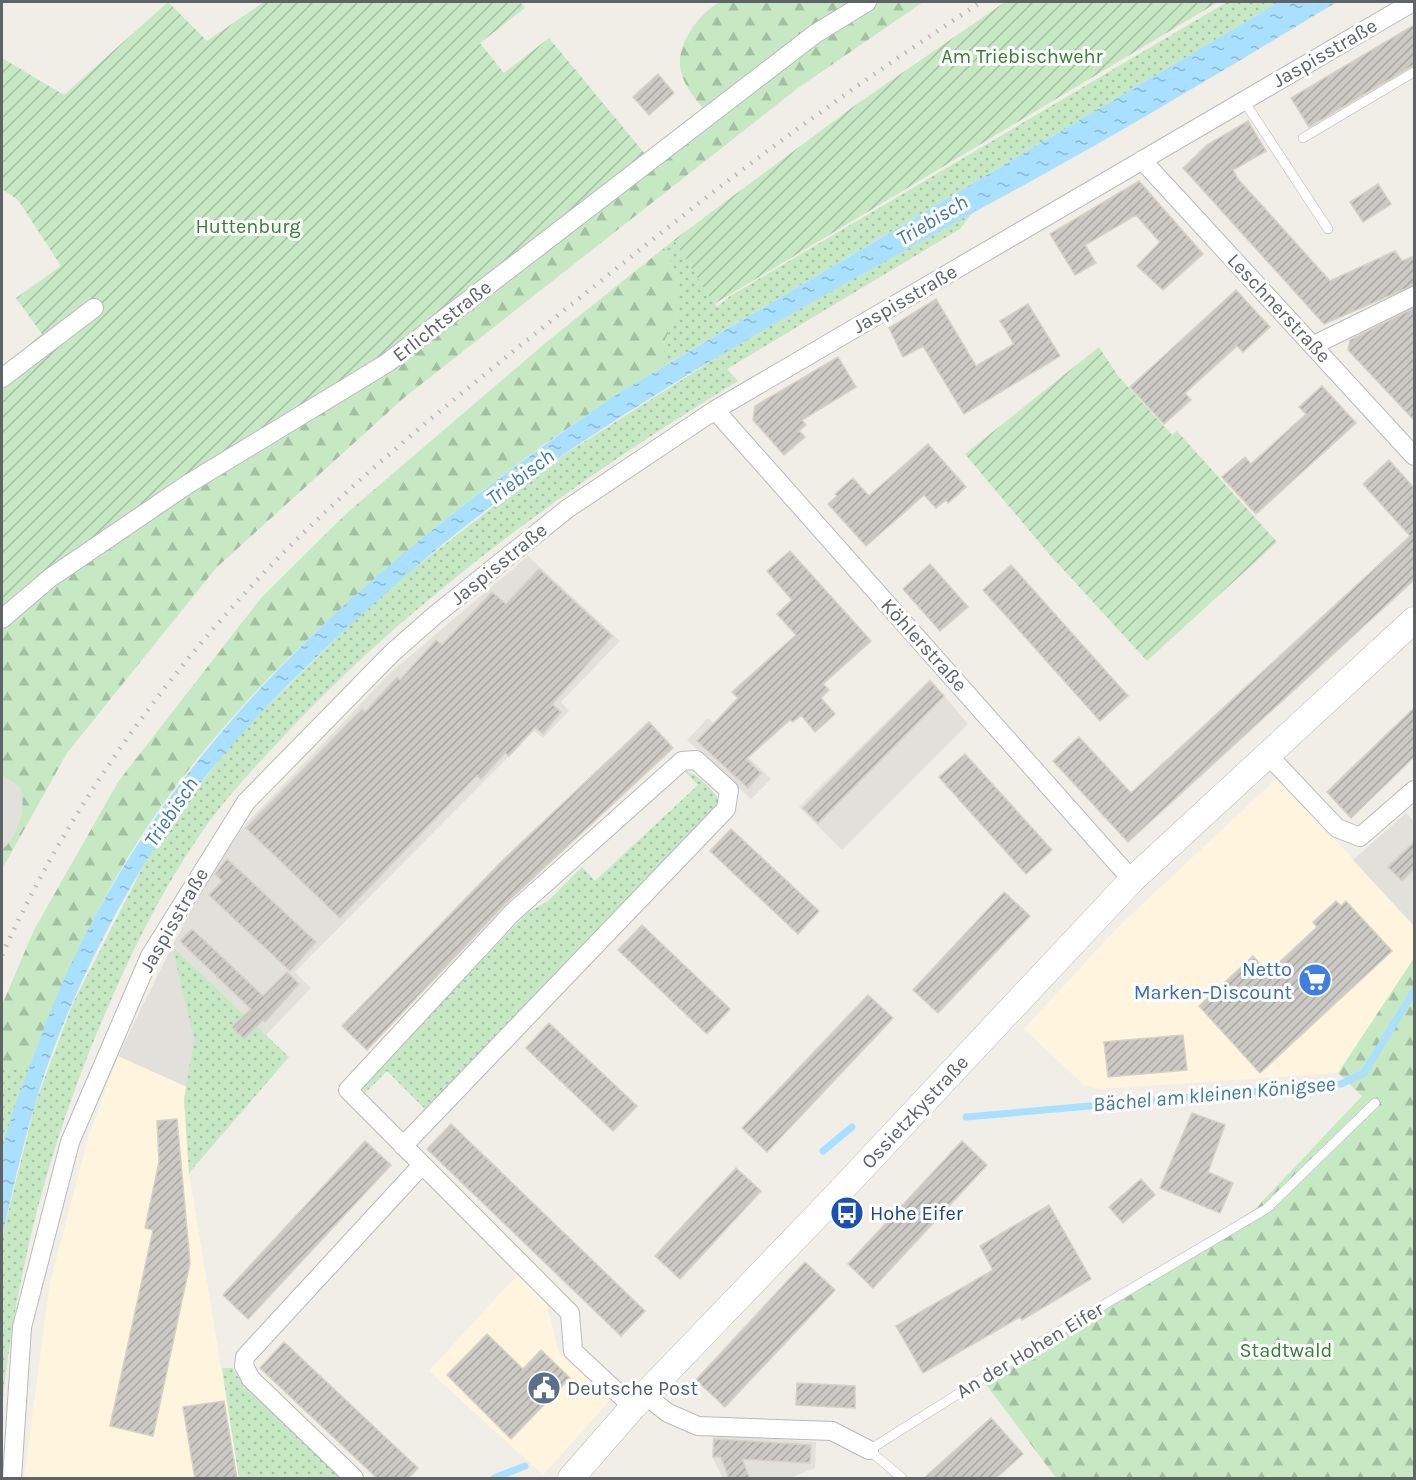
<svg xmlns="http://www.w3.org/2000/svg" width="1416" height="1480" font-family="Karla,sans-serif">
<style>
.commercial{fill:#fff5de}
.industrial{fill:#e2e0db}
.grass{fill:url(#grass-dots)}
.forest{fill:url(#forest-firs)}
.garden{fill:url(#garden-furrows)}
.water{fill:url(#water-ripples)}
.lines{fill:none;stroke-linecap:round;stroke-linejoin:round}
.stream{stroke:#a9dfff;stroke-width:7}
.building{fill:url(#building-hatch);stroke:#d6d0c5;stroke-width:1.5}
.lane-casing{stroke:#b7babe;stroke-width:10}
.street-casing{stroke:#b7babe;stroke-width:20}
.secondary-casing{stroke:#b8bcc1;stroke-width:27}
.lane{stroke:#fff;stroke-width:9}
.street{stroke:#fff;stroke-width:18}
.secondary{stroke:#fff;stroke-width:26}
.rail{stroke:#b5b6b7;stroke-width:4.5;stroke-dasharray:1.5 8;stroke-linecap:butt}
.labels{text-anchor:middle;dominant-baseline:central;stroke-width:6;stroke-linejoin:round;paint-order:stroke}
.street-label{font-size:20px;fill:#5e6368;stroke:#fff}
.park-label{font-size:20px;fill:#338232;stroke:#fff}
.shop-label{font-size:20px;fill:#366cbe;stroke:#fff;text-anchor:end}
.transit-label{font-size:20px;fill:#164399;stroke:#fff;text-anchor:start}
.service-label{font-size:20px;fill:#4e5e75;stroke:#fff;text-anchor:start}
.water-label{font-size:21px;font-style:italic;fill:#3e7bad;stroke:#fff}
</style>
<defs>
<pattern id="grass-dots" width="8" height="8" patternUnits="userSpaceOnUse" patternTransform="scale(1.5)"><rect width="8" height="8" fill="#c6e8c3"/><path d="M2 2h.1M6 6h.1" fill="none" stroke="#a4c0a2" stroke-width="1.8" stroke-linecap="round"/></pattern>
<pattern id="forest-firs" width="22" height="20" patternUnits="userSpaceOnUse" patternTransform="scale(1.5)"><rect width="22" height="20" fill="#c6e8c3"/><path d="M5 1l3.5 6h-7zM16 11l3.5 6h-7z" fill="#a4c0a2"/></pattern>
<pattern id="garden-furrows" width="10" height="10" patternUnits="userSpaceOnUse" patternTransform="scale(1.5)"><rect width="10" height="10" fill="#c6e8c3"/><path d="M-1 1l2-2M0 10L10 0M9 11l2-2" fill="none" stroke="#a4c0a2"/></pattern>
<pattern id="water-ripples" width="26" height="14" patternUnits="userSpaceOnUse" patternTransform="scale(1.5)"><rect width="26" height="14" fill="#a9dfff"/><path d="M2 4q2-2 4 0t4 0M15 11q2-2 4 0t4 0" fill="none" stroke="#8db8d2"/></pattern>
<pattern id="building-hatch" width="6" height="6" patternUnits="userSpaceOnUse" patternTransform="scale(1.5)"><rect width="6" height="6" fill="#ccc9c4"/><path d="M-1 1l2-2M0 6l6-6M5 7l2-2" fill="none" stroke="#a9a7a3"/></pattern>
</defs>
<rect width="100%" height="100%" fill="#f1eee7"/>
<!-- commercial -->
<path class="commercial" d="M1278,777l136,149v33l-76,114 -238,16 -16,-4 -60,-56 92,-100z
M118,1056l69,31 -3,13 5,73 50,305h-215l26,-195 38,-145z
M517,1275l29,27 13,51 52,46 -68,76 -114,-104z"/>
<!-- industrial -->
<path class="industrial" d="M528,556l92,85 -59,61 8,9 -26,27 -9,-7 -239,241 16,16 -45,47 -93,-88 21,92 -7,48 -69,-31 54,-110 40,-74 32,-46 147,-154z
M930,679l38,45 -126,126 -43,-43z
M708,718l63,61 -20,20 -64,-59z
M2,775l18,12 24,7 -42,75z
M1406,813l8,8v105l-61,-66z
M713,1435l103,7 -1,26 -25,10h-67l-11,-21z"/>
<!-- grass -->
<path class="grass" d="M1227,2h52l-615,364v-24l15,-32v-28l-15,-34 10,-8 43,67 13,-11z
M972,213l-12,16 -233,140 11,12c-158,97 -311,206 -440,340 -29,31 -58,61 -84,94 -42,57 -75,120 -103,185 -58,131 -95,266 -109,408v-171l33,-133 38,-101 74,-144 30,-45 65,-83 143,-140 158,-123 219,-139z
M685,771c15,4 34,23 37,38l-294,303 -41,-41 -23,23 -2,-12 165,-169 21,-12 34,-34 13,14 103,-96z
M172,946l117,111 -100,116 -5,-74 10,-60z
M31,1063l-29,94v-88l10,1z
M222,1368h11l4,8 109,102h-107z"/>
<!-- forest -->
<path class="forest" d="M720,2h203l-125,86 -393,309 -189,171 -149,185 -65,116v-19c17,-15 25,-41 18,-63l-18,-12v-156l706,-505c-11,-13 -26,-29 -28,-48 -2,-24 20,-54 40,-64z
M664,248l15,34v28l-15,32v24c-90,54 -174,116 -254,183 -105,87 -205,184 -277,300 -42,68 -74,140 -102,214l-19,7 -10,-1v-64l32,-75 84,-148 143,-184 87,-86 201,-172z
M1414,958v520h-358l-71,-95 237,-145 3,-8 30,-21 107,-113 -24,-23z"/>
<!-- garden -->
<path class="garden" d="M168,2l39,39 57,-39h256l5,6 -45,35 24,30 45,-35 101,122 -263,203 -199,121 -186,135v-252l40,-33 -26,-36 45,-32 -43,-66 -16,-11v-131l62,37z
M1005,2h213l-504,302 -40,-64 183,-136z
M1099,347l19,29 54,59 5,-4 100,111 -130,119 -98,-107 -84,-100z"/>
<!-- water -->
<path class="water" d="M1279,2h58c-100,60 -200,121 -302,177 -167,92 -335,181 -491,289 -78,54 -151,116 -219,181 -67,63 -129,131 -177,209 -45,73 -91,168 -114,250 -13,43 -22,86 -32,129 -1,-26 -2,-56 0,-82 7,-40 25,-80 39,-119 107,-287 332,-475 578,-643z"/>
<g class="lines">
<!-- stream -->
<path class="stream" d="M966,1117l375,-33 23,-11 50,-82
M823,1151l29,-24
M494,1478l31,-12"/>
</g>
<!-- building -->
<path class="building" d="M1414,25v40l-105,62 -18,-29z
M658,74l16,19 -25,22 -16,-18z
M1248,121l18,30 -33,19 5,9 92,102 65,-30 7,10 12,-5v29l-90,39 -141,-156 24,-23z
M1139,181l64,73 -40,36 -26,-24 23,-24 -24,-27 -51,30 11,18 -21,12 -25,-41z
M1378,184l13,20 -28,18 -13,-20z
M1236,290l34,37 -27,25 -6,-6 -52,47 6,7 -27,24 -34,-37z
M936,299l40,67 38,-22 -14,-23 28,-17 32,52 -96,58 -41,-68 -20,11 -14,-29z
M1414,308v112l-66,-70 2,-10z
M838,357l18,30 -54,33 4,5 -7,6 6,6 -21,18 -31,-35 2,-14z
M1322,386l34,37 -100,91 -34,-37 23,-20 6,7 55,-50 -7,-7z
M928,444l38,43 -18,16 -2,-3 -10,8 -12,-13 -58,51 -38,-42 9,-8 -2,-2 18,-16 16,18z
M1389,460l25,28v92l-286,262 -75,-81 26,-24 52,56 279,-257 -47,-52z
M790,551l81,90 -48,43 6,6 -8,8 14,16 -20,18 -14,-17 -8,7 -3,-2 -44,39 15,14 -13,15 -51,-47 41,-43 -6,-6 64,-57 -19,-21 15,-14 -25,-29z
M930,564l38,43 -28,24 -37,-42z
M1011,565l117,131 -28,25 -117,-131z
M539,569l73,67 -60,68 9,8 -18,22 -8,-7 -26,29 -4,-3 -24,26 -4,-4 -137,143 -94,-90 116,-119 3,3 32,-35 3,3 36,-40 6,5 50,-53 14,12z
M930,681l14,15 -126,127 -15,-15z
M1414,708v49l-63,61 -24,-26z
M649,722l24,26 -169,157 -137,145 -25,-24 160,-165z
M965,754l87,96 -26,24 -87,-97z
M731,829l88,82 -21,23 -88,-83z
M1414,842v27l-12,12 -14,-14z
M227,859l89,83 -26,29 -81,-76 13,-14 -7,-7z
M1004,892l26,24 -92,97 -25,-23z
M1336,901l5,5 5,-5 46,50 -132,122 -61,-67 54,-50 15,17 49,-46 -4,-5z
M642,925l88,84 -23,25 -89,-84z
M192,929l71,67 24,-24 12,12 -34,38 -2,-2 -19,19 -12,-12 19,-18 -71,-68z
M868,995l25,23 -126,134 -25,-24z
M549,1023l88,83 -24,25 -87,-83z
M1183,1035l4,35 -79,7 -4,-35z
M1192,1113l33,12 -17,47 25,11 -13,30 -60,-25z
M177,1119l13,144 -37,173 -43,-10 43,-196 -8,-2 14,-66 -2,-41z
M451,1124l194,187 -24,25 -194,-187z
M365,1141l26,24 -143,154 -25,-24z
M962,1141l25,24 -114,123 -25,-24z
M736,1168l25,23 -81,88 -25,-23z
M1141,1179l14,16 -32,28 -14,-16z
M1049,1205l42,74 -69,41 -2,-3 -97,56 -27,-47 97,-56 -13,-24z
M805,1262l30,28 -110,117 -29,-27z
M487,1334l36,35 18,-19 29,28 -59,61 -64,-64z
M284,1342l134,126 -10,11h-30l-118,-111z
M797,1383l58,3v22l-59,-3z
M224,1401l13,78h-42l-12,-72z
M991,1418l32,36 -28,25h-72z
M714,1439l97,6 -1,18 -68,-4 8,20h-21l-8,-22h-8z"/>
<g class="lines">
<defs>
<path id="lane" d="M1244,101l84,128
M1303,138l111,-66
M902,1478l-33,-28 162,-102 235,-139 109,-106"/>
<path id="street" d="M1142,160l272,296
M1314,345l100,-49
M2,378l92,-70
M715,410l417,470
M2,619l48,-41 138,-94 199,-121 428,-329 52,-32
M1267,754l70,74 23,9 54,-47
M403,1146l323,-337 3,-19 -33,-30 -14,1 -170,152 -164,177 222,223 3,38 60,56
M645,1395l23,18 30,13 134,5 37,19
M12,1478l10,-151 48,-185 80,-186 96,-154 146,-149 42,-37 133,-107 148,-99 698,-408
M354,1478l-103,-99 -7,-13 1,-9 177,-192"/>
<path id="secondary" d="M571,1478l62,-71 199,-207 300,-320 282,-260"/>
</defs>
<!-- lane casing -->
<use href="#lane" class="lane-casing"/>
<!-- street casing -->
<use href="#street" class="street-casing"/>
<!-- secondary casing -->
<use href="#secondary" class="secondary-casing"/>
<!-- lane -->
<use href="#lane" class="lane"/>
<!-- street -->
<use href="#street" class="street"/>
<!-- secondary -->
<use href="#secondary" class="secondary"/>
<!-- rail -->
<path class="rail" d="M2,955c60,-133 145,-255 243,-362 95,-104 208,-193 317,-281 85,-68 170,-137 259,-200 52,-38 106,-74 160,-110"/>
</g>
<!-- icons -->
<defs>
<symbol id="supermarket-disc" viewBox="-11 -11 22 22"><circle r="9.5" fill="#3f7fe0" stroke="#fff"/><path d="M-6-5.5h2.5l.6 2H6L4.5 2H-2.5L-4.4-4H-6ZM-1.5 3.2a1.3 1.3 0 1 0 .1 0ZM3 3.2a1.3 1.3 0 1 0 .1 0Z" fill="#fff"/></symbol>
<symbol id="bus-disc" viewBox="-11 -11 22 22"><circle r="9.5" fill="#1a4fb4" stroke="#fff"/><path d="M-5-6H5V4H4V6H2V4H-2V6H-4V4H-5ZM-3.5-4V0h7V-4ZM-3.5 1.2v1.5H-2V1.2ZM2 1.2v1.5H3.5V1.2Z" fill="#fff"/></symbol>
<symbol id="civic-disc" viewBox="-11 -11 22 22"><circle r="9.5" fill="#5c6f8a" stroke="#fff"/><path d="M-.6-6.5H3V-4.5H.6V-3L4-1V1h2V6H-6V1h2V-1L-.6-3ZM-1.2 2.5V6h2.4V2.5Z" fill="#fff"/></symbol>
</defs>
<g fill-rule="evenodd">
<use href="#supermarket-disc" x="1296" y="961" width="38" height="38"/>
<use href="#bus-disc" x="828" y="1194" width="38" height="38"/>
<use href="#civic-disc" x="525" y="1369" width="38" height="38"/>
</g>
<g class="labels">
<!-- street labels -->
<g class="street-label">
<text transform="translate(1325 53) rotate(-30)">Jaspisstraße</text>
<text transform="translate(905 299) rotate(-30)">Jaspisstraße</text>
<text transform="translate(1279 308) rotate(47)">Leschnerstraße</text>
<text transform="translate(442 321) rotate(-38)">Erlichtstraße</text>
<text transform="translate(499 564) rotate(-39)">Jaspisstraße</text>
<text transform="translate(924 645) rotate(48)">Köhlerstraße</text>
<text transform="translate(174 920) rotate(-60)">Jaspisstraße</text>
<text transform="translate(915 1112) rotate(-47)">Ossietzkystraße</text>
<text transform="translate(1030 1350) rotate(-31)">An der Hohen Eifer</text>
</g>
<!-- park labels -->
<g class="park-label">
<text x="1022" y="56">Am Triebischwehr</text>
<text x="248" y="226">Huttenburg</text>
<text x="1286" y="1350">Stadtwald</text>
</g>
<!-- shop labels -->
<g class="shop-label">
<text x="1292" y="969">Netto<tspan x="1292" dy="23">Marken-Discount</tspan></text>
</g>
<!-- transit labels -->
<g class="transit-label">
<text x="870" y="1213">Hohe Eifer</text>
</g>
<!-- service labels -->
<g class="service-label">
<text x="567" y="1388">Deutsche Post</text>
</g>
<!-- water labels -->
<g class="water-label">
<text transform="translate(932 220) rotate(-31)">Triebisch</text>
<text transform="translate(520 477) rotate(-37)">Triebisch</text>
<text transform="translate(171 812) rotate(-56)">Triebisch</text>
<text transform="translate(1214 1094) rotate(-5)">Bächel am kleinen Königsee</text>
</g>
</g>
<!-- border -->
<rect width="1416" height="1480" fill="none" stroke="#5e6368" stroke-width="6"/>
</svg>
